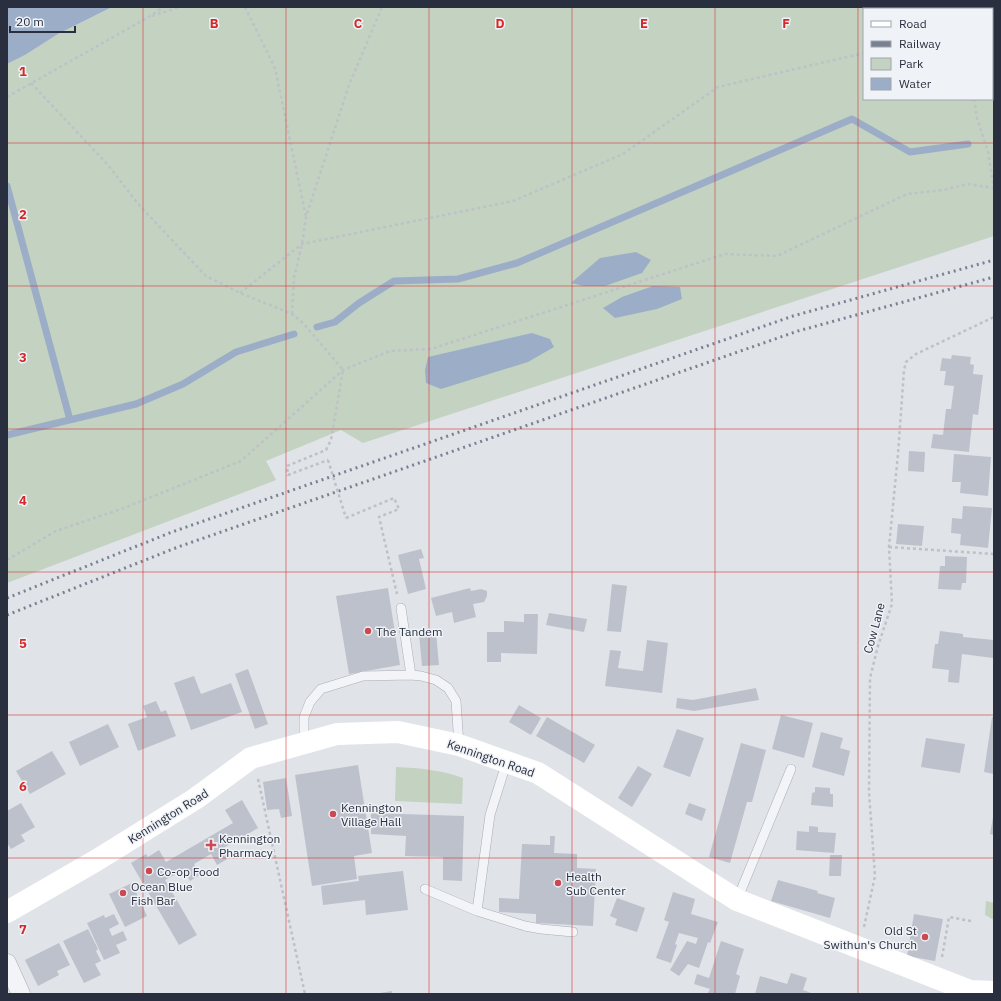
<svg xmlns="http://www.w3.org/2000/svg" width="1001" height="1001" font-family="'IBM Plex Sans',sans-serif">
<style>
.green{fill:#c4d2c1;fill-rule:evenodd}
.water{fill:#9caec7}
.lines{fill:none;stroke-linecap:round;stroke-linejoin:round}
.stream{stroke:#9caec7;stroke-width:7}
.building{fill:#bdc1cb}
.lane-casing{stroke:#a9adb5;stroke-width:10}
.street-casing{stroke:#a9adb5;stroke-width:19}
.path{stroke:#bec1c7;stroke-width:2.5;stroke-dasharray:3 3;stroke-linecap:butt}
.lane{stroke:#f2f4f7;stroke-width:9}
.street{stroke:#f2f4f7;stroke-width:18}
.secondary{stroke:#fff;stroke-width:22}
.rail{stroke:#7a8192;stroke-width:3;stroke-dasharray:2 4;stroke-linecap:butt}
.path-bridge{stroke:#bec1c7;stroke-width:2.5;stroke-dasharray:3 3;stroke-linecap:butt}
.grid{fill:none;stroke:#d62828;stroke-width:1;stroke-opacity:0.55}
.poi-dot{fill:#ca4952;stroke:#eff2f6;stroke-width:1.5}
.labels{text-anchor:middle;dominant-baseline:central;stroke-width:3;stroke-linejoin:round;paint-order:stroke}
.street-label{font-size:12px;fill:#292f3f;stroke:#eff2f6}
.poi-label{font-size:12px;fill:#292f3f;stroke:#eff2f6;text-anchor:start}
.grid-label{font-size:13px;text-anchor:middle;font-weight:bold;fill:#d62828;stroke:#eff2f6;stroke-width:3;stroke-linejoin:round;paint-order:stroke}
</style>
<rect width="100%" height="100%" fill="#e0e3e8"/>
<!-- green -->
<path class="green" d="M112,7h882v229l-631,207 -22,-13 -75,31 10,19 -269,103v-519l18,-9 33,-21zM864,9h128v90h-128z
M396,767c24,1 45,3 67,11l-1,26 -67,-3z
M986,901l8,2v17l-9,-5z"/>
<!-- water -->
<path class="water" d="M7,7h105l-54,27 -33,21 -18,9z
M636,252l15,8 -9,13 -37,13h-21l-13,-3 29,-25z
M653,286l27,1 2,12 -25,10 -42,9 -12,-10 19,-11z
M532,333l18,6 4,8 -26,15 -87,27 -15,-6 -1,-13 3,-13z"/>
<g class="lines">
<!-- stream -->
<path class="stream" d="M7,186l63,234
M317,327l18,-5 24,-19 35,-22 64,-2 59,-16 335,-144 58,33 58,-8
M7,435l129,-31 47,-20 53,-32 58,-18"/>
</g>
<!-- building -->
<path class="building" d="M952,355l19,2 -1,7 4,1 -1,9 10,1 -5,40 -5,-1 -4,38 -38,-4 2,-14 10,1 3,-26h5l3,-23 -10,-1 2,-14h-6l2,-13 9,1z
M909,451l16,1 -1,20 -16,-1z
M954,454l37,3 -3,39 -28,-3 1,-11h-9z
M963,506l29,2 -4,40 -28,-3 1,-11 -10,-1 1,-15 10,1z
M898,524l26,2 -2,20 -26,-2z
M421,549l3,9 -5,1 7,30 -18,5 -10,-39z
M945,556l22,1 -1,26h-4l-1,7 -23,-1 2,-23h5z
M612,584l15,2 -6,46 -14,-1z
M388,588l12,77 -51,9 -13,-78z
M470,588l1,3 10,-2 6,2v5l-3,6 -11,2 3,13 -22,6 -2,-11 -16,4 -5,-18z
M549,613l38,6 -3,13 -38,-7z
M524,614h14l-1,40 -36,-1v9h-14v-30h17v-11l20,1z
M940,631l23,3v3l31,3 -1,18 -31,-4 -3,29 -11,-1 1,-12 -17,-2 3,-24h3z
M436,632l3,33 -17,1 -3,-32z
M647,640l21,3 -6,50 -57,-7 5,-36 11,1 -3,17 25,3z
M248,669l20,55 -13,5 -20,-55z
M194,676l7,18 30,-11 11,29 -51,18 -17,-47z
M756,688l3,12 -65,11 -18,-3 1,-10 16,2z
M156,701l5,11 5,-2 10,26 -38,15 -10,-27 19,-7 -4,-11z
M519,705l22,13 -10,17 -22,-13z
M781,715l32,8 -9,35 -32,-9z
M547,717l48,28 -11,18 -48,-27z
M992,717h2v57l-10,-2z
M108,724l11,23 -39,19 -11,-24z
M677,729l27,9 -14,39 -27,-10z
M821,732l22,6 -3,10 10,3 -6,25 -32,-9z
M926,738l39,6 -5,29 -39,-6z
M741,743l25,7 -14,52h-5l-17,61 -21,-6z
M52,751l14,23 -36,20 -14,-23z
M358,765l14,88 -18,3 3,23 -45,7 -17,-111z
M638,766l14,8 -20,33 -14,-9z
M286,778l6,38 -11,2 -2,-9 -12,1 -4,-28z
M815,787l15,1v6h3v13l-22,-2 1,-12 3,-1z
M242,800l16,28 -35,20 6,10 -12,7 -6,-11 -17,10 6,11 -10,6 -6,-11 -19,10 32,55 -18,10 -48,-82 15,-9 2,3 11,-7 7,12 67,-39 -8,-13z
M21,803l14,24 -14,8 4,6 -14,8 -4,-6v-32z
M689,803l17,6 -4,12 -17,-7z
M371,813l93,3 -2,65 -19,-1v-23l-38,-1 1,-20 -35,-2z
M993,817h1v18l-4,-1z
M809,826l9,1v5l18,1 -2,20 -38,-3 1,-19 12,1z
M550,836h5l-1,17 23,1v14l19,1 -3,57 -57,-3v-9l-37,-2v-14l20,1 3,-55 28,1z
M830,855h12l-1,21h-12z
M403,871l5,39 -42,5 -1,-15 -42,5 -2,-19 38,-5 -1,-5z
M778,880l40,11 -1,2 18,5 -5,20 -59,-17z
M132,883l15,33 -22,11 -16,-33z
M673,892l22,7 -4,15 27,8 -8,21 -2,-1 -9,26 -11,-4 -9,12 -9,-6 17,-29 9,3 2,-6 -19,-5 -4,11 2,1 -6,18 -15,-5 13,-36 -5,-2z
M617,898l28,10 -8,24 -22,-7 2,-6 -7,-3z
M114,914l5,10 -10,5 3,7 11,-5 4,9 -11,5 4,8 -16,7 -17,-37 17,-8 1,3z
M914,914l29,5 -8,42 -28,-5z
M88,929l10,20 -2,2 5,10 -6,3 6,11 -17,8 -21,-42z
M721,941l23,8 -8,25 4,2 -5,18h-24l-3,-1 2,-4 -16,-5 3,-10 12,4z
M59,943l11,22 -13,6 2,4 -21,11 -13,-26z
M791,973l16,5 -4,12 11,4h-59l5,-18 27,8z
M392,991v3h-12v-1z"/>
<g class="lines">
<defs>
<path id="lane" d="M401,608l10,67
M304,742v-25l6,-15 11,-13 42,-13 48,-1 10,1 15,4 12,8 8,13 3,44
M507,761l-17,54 -13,96 48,15 16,3 32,3
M425,889l52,22
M737,900l54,-131"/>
<path id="street" d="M7,963l14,31"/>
</defs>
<!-- lane casing -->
<use href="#lane" class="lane-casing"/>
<!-- street casing -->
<use href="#street" class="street-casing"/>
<!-- path -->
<path class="path" d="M245,7l30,61 31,149
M152,16l28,-9
M992,21l2,-1
M31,83l77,82 30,39 68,72 34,17 52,21 11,9 40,47 -12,70 -5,10 -39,16 1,9 40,-15
M7,97l140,-79 17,-11
M974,99l3,19 11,34 6,38
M240,293l62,-49 211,-43 110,-47 95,-67 146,-34
M292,314l2,-36 8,-34 4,-27 43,-132 33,-78
M346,518l48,-20 5,11 -20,8 18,77
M889,547l105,7
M7,560l49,-29 68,-23 117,-47 102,-91 47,-19 41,-2 294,-95 52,2 130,-62 36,-4 25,-6 26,4
M258,779l47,215
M864,927l11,-51 -6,-84 1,-114 8,-32 14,-42 -3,-57 9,-93 6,-84 2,-8 10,-8 78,-37
M942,957l7,-40 22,4"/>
<!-- lane -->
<use href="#lane" class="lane"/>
<!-- street -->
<use href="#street" class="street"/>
<!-- secondary -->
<path class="secondary" d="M7,912l90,-52 98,-61 56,-41 86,-24 61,-2 61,13 79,28 199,127 233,91 24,1"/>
<!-- rail -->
<path class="rail" d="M7,598l165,-66 621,-216 201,-56
M7,615l171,-68 620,-216 196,-54"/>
<!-- path-bridge -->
<path class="path-bridge" d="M328,460l18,58"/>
</g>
<!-- grid -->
<path class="grid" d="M143,7v987M286,7v987M429,7v987M572,7v987M715,7v987M858,7v987M7,143h987M7,286h987M7,429h987M7,572h987M7,715h987M7,858h987"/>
<!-- markers -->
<g class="poi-dot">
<circle cx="368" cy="631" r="4"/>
<circle cx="333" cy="814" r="4"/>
<path d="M209 839h4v4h4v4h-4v4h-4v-4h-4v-4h4z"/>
<circle cx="149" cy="871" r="4"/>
<circle cx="558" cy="883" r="4"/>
<circle cx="123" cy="893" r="4"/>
<circle cx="925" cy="937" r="4"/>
</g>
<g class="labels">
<!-- street labels -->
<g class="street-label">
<text transform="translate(874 628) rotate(-75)">Cow Lane</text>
<text transform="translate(491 758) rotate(19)">Kennington Road</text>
<text transform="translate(168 816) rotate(-32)">Kennington Road</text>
</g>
<!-- poi labels -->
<g class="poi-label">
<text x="376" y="631">The Tandem</text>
<text x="341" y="807">Kennington<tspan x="341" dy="14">Village Hall</tspan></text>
<text x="219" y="838">Kennington<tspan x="219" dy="14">Pharmacy</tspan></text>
<text x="157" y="871">Co-op Food</text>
<text x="566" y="876">Health<tspan x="566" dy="14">Sub Center</tspan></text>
<text x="131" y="886">Ocean Blue<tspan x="131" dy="14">Fish Bar</tspan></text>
<text x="917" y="930" text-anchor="end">Old St<tspan x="917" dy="14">Swithun's Church</tspan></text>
</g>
</g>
<g class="grid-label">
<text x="214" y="28">B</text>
<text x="358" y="28">C</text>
<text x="500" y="28">D</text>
<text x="644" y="28">E</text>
<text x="786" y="28">F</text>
<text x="23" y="76">1</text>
<text x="23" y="219">2</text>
<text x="23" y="362">3</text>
<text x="23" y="505">4</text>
<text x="23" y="648">5</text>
<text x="23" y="791">6</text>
<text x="23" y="934">7</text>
</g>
<!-- border -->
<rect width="1001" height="1001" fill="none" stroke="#292f3f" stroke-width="16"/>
<!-- legend -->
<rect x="863" y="8" width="130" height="92" fill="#eff2f6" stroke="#a0a4ad"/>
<rect x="871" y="21" width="20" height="6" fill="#ffffff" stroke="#a0a4ad"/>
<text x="899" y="28" font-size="12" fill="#292f3f">Road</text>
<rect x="871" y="41" width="20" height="6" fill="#7a8192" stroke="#a0a4ad"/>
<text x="899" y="48" font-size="12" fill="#292f3f">Railway</text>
<rect x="871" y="58" width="20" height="12" fill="#c4d2c1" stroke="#a0a4ad"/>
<text x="899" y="68" font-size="12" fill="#292f3f">Park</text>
<rect x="871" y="78" width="20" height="12" fill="#9caec7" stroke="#a0a4ad"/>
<text x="899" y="88" font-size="12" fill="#292f3f">Water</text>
<!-- scale -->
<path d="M10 26v6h65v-6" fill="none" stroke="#292f3f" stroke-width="2"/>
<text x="16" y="26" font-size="12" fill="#292f3f" stroke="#eff2f6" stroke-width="3" paint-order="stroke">20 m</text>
</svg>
